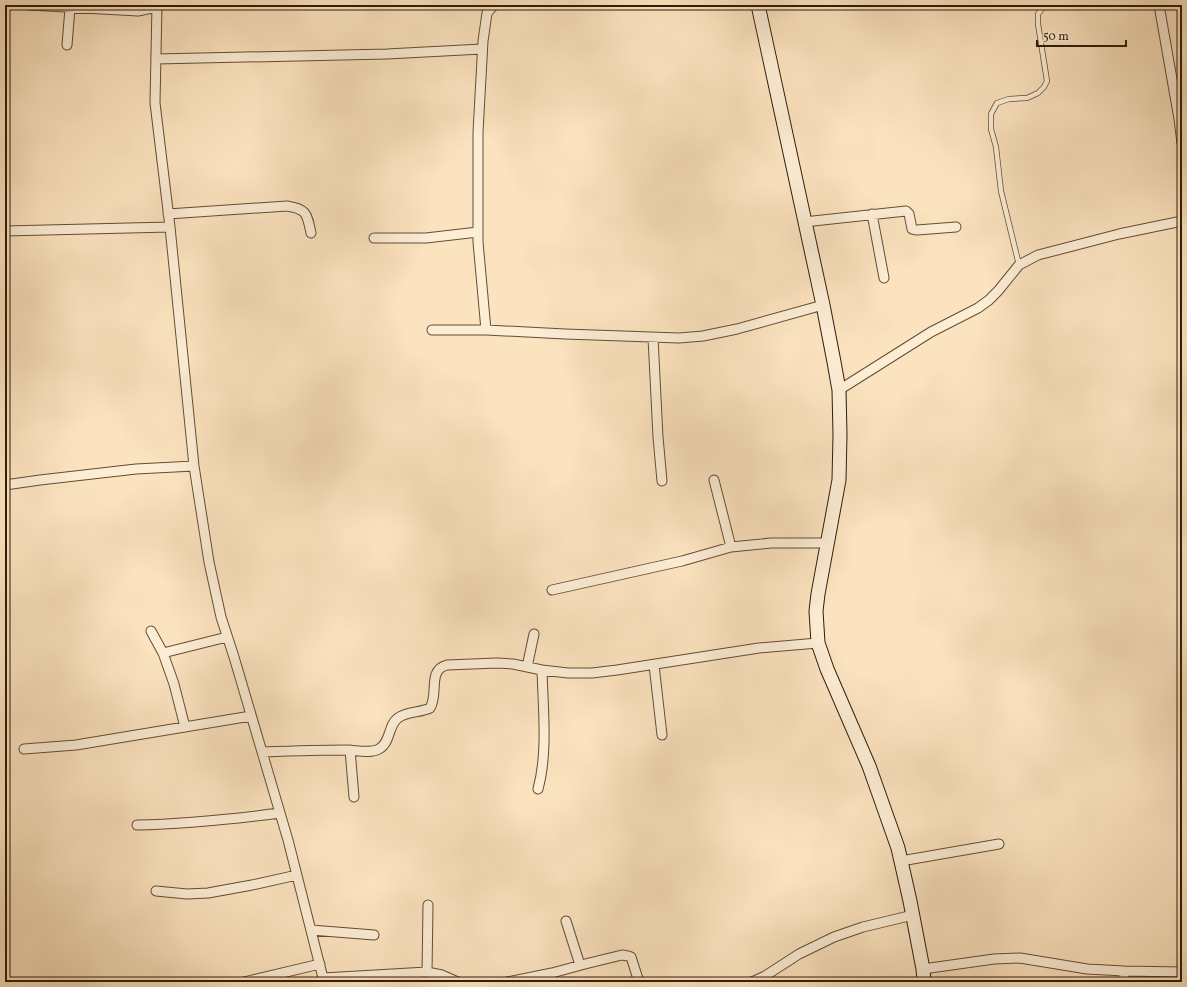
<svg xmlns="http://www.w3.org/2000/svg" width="1187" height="987" font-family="Vollkorn,serif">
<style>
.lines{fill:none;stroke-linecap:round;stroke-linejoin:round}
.service-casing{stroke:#644d34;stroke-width:6}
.minor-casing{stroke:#644d34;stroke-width:11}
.secondary-casing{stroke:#311b06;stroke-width:15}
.service{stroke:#fcedd5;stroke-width:4.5}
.minor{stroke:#fcedd5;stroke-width:9}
.secondary{stroke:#fcedd5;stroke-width:13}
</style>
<rect width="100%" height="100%" fill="#fbe3bf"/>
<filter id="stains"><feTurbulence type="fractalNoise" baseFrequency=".005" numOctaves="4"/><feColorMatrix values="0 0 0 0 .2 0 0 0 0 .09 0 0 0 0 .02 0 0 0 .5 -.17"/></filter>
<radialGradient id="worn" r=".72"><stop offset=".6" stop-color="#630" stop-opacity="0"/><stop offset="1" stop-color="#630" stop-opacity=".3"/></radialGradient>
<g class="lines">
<defs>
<path id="service" d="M1019,265l-18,-74 -5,-44 -5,-18v-15l6,-11 12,-4 18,-1 11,-5 6,-6 3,-6 -9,-57v-10l7,-9"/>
<path id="minor" d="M29,5l109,6 19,-4
M157,5l-2,98 15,124 24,239 15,96 12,55 13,40 54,183 36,142
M1159,5l20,114 3,24
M67,45l3,-37
M156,59l231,-5 95,-5
M168,214l119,-8c20,3 20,8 24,27
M872,214l12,64
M804,222l102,-11 3,3 3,15 5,1 39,-3
M5,231l165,-4
M374,238h52l52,-6
M432,330h54l79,4 114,4 24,-2 34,-7 86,-24
M486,330l-8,-88v-110l5,-91 4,-28 7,-8
M653,338l5,99 4,44
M839,390l92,-58 47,-24 11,-8 9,-9 21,-26 19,-10 81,-21 63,-13
M714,480l17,67
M5,485l35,-5 96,-11 58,-3
M552,590l130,-29 49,-14 40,-4h56
M151,631l12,22 11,31 11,43
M163,653l64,-16
M654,665l8,70
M527,667l7,-33
M24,749l52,-4 175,-29
M350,750l4,47
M262,752c28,-1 56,-2 84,-2 10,0 24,4 33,-1 12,-7 9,-24 19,-31 9,-7 22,-5 32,-10 9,-14 -3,-38 17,-43l50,-2 16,1 29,6 26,3h24l25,-3 142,-22 59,-5
M538,789c10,-37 5,-80 4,-119
M137,825c48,-1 96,-6 143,-12
M901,861l98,-17
M156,891l31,3 21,-1 44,-8 45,-10
M566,921l14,44
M311,930l63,5
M923,969l71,-10 26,-1 67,11 37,2 58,1
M427,972l1,-67
M323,978l104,-6 15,3 16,7
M244,982l76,-18
M507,982l45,-9 33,-9 37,-9 6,1 3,1 8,25
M752,982l13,-6 34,-22 35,-17 29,-10 50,-12
M1124,982v-11"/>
<path id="secondary" d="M758,5l65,300 11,57 5,28 1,45 -1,45 -21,114 -2,17 2,32 9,26 42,97 29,82 12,53 13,68 1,13"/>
</defs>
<!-- service casing -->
<use href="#service" class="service-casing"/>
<!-- minor casing -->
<use href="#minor" class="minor-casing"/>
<!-- secondary casing -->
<use href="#secondary" class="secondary-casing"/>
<!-- service -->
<use href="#service" class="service"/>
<!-- minor -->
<use href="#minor" class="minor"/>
<!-- secondary -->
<use href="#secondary" class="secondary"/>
</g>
<!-- margin -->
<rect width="1187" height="987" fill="none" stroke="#fbe3bf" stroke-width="20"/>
<rect x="6" y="6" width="1175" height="975" fill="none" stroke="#311b06" stroke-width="2"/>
<rect x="10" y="10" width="1167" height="967" fill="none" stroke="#311b06"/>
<!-- scale -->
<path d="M1037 40v6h89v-6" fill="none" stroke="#311b06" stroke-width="2"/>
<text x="1043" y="40" font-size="12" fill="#311b06" stroke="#fcedd5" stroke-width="3" paint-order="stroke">50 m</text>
<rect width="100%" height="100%" filter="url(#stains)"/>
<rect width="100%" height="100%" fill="url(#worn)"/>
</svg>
